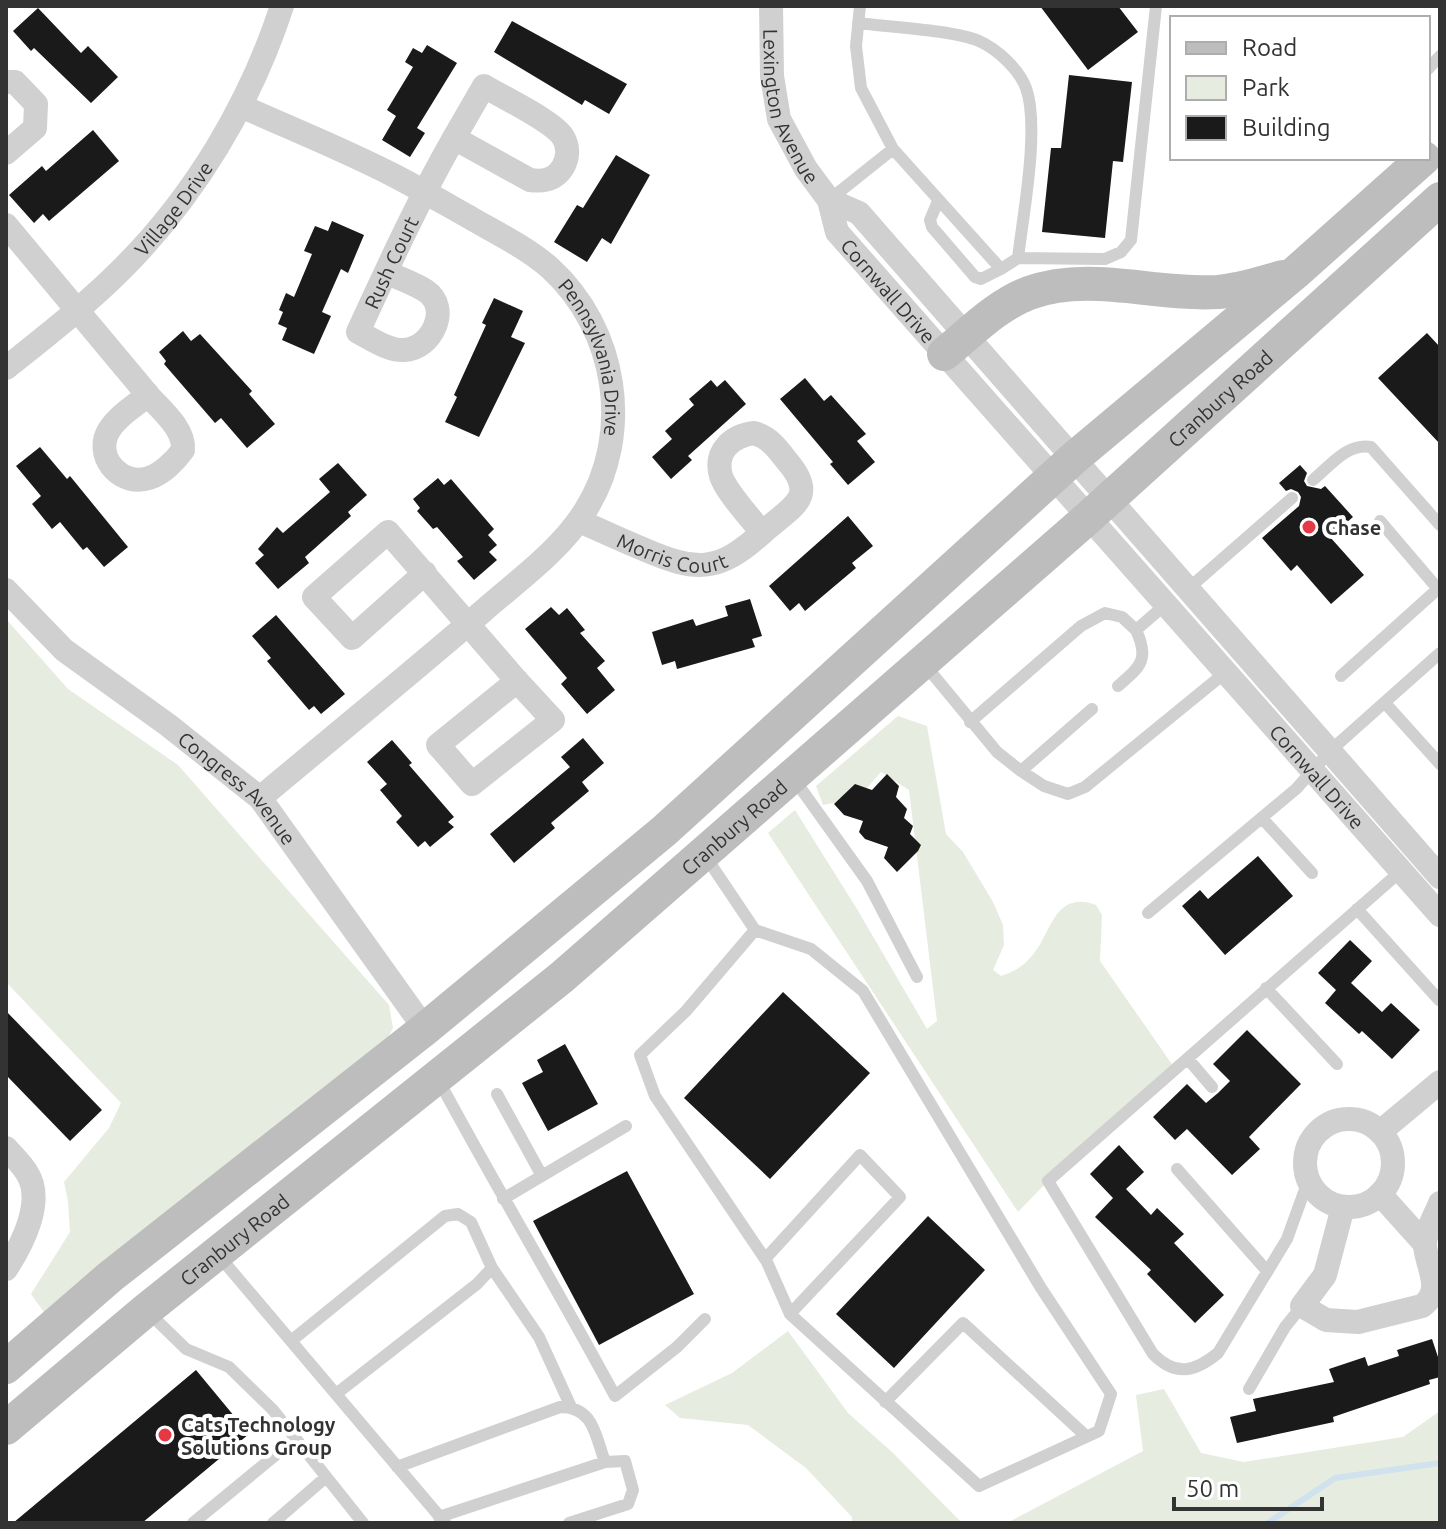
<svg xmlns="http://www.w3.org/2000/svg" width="1446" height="1529" font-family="Ubuntu,sans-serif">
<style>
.green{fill:#e6ecdf}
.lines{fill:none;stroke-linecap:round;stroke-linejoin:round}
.stream{stroke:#cfe2ee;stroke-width:6}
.building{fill:#1a1a1a}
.lane{stroke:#d0d0d0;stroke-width:12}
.street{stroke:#d0d0d0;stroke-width:24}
.secondary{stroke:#bdbdbd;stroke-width:34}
.poi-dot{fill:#e63946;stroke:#fff;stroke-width:3}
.labels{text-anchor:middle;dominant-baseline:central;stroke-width:8;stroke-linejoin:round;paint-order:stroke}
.street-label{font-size:20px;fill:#333;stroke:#fff}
.poi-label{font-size:20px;font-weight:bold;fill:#333;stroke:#fff;text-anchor:start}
</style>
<rect width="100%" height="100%" fill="#fff"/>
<!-- green -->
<path class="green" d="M6,619l62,70 110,76 211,240 4,23 -12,22 -335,265 -15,-21 39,-62 -2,-31 -4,-19 45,-54 12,-25 -115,-121z
M898,716l29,10 19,108 17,18 30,50 10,23 1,20 -11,25 8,6c10,-3 21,-9 28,-17 23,-22 23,-70 67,-54l6,10 -2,46 76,109 -128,111 -30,31 -250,-379 27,-23 62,99 70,120 10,-8 -28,-231 -28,-18 -23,26 -35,7 -7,-19z
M788,1331l60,82 44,39 70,71h-110v-6l-46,-49 -58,-43 -68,-7 -15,-13 67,-32z
M1164,1389l37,64 43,9 159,-25 37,-26v112h-433l136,-72 -7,-56z"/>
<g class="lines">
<!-- stream -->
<path class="stream" d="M1268,1523l67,-45 105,-15"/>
</g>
<!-- building -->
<path class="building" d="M1040,6h78l20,26 -50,38z
M38,8l43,45 7,-7 30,31 -27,26 -57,-55 -3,3 -18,-20z
M512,21l115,63 -18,30 -24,-14 -3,5 -88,-53z
M427,45l30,18 -40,65 8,5 -15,24 -28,-17 14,-24 -9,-6 26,-43 -8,-5 8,-14 9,5z
M1069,75l63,7 -9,80 -10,-1 -8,77 -63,-6 9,-84h10z
M93,130l26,31 -70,60 -6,-7 -9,9 -25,-28 33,-29 4,5z
M616,155l34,20 -39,69 -9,-6 -15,24 -33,-20 23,-37 6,3z
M332,221l32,14 -16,38 -7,-4 -19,43 9,4 -17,38 -32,-14 5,-12 -9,-4 5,-12 -4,-2 7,-17 8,4 18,-43 -8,-3 11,-25 13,5z
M494,298l29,13 -12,26 14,6 -46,94 -34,-15 12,-25 -3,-2 32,-70 -4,-2z
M183,331l8,10 9,-7 52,57 -3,3 26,30 -28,24 -26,-30 -6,5 -51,-59 2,-3 -7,-9z
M1427,333l13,14v97l-62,-66z
M805,378l19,23 7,-6 35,39 -9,7 18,21 -27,23 -18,-21 3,-2 -53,-63z
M711,380l6,7 8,-7 21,24 -58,52 4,4 -21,19 -19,-22 20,-18 -7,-8 29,-26 -5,-6z
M40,447l27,32 3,-3 58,71 -24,20 -17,-20 -4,3 -23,-28 -8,7 -20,-25 9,-8 -25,-30z
M338,463l29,32 -19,17 3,4 -46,41 4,6 -31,26 -23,-26 9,-8 -6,-6 19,-22 6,6 47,-41 -11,-13z
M1300,465l7,8 -3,8 3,5 14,3 4,-3 28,31 -23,20 34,38 -33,29 -34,-39 -6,6 -29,-33 37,-32 2,-9 -3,-5 -7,-3 -5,2 -7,-8z
M438,478l6,7 7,-6 43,50 -6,6 9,10 -8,7 8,8 -23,20 -17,-19 6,-4 -26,-30 -4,2 -16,-18 3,-3 -7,-9z
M848,516l25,30 -21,17 4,5 -51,43 -6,-8 -9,8 -21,-25z
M750,599l12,37 -10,3 3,8 -78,22 -2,-8 -13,4 -10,-33 41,-13 3,7 32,-10 -3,-10z
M551,607l8,8 8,-7 18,22 -5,3 25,28 -8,7 18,22 -28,24 -26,-30 6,-6 -42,-49z
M276,615l69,79 -24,20 -7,-8 -5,4 -42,-49 4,-3 -19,-22z
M583,738l21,25 -22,19 7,9 -38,32 4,5 -41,35 -24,-29 80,-67 -9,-10z
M392,740l20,23 -3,2 45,52 -6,5 6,5 -24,20 -5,-6 -7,6 -22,-25 6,-6 -22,-26 7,-6 -20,-22z
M887,774l12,12 -3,11 11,12 -3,9 9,8 -3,8 11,11 -3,6 -21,21 -13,-14 4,-11 -23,-8 -6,-7 4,-11 -19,-6 -10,-11 21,-20 17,6z
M1258,856l35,40 -68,59 -43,-49 18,-16 8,9z
M1350,940l22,21 -21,22 31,29 9,-9 29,27 -28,29 -30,-28 -3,3 -34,-31 11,-13 -18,-17z
M783,992l87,81 -100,106 -86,-81z
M6,1011l96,99 -32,31 -64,-66z
M1247,1030l54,54 -52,53 11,12 -28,26 -45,-46 -12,11 -22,-23 34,-33 19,19 12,-10 12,-12 -17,-17z
M565,1044l33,60 -50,27 -26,-48 21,-11 -6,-12z
M1119,1145l25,27 -18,17 25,26 6,-7 27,26 -10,9 50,52 -29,28 -48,-49 4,-4 -56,-53 18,-19 -23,-24z
M627,1171l67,123 -95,51 -66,-124z
M928,1216l57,54 -91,98 -58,-54z
M1432,1339l8,24v14l-11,3 1,4 -97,33 1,5 -97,21 -7,-26 26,-6 -3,-12 81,-17 -5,-13 36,-12 3,9 31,-10 -2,-6z
M196,1370l53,64 -107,89h-129z"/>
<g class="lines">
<!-- lane -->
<path class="lane" d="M860,6l-4,40 5,42 32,61 108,120 17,-11 87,1 16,-7 10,-12 25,-234
M858,23c30,4 96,7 121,18 18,8 40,28 47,47 14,39 -3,127 -8,170
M1428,69l12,-13
M829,200l64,-51
M938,201l-8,19 2,7 43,50 6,2 20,-10
M1313,480c18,-15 34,-37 58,-33l69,78
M1380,521l58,68
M1189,588l103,-90
M925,665l72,87 24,19 23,15 24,8 17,-7 141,-115
M1341,676l99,-89
M1118,686c22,-19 32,-26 18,-56
M1385,703l55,61
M970,722l111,-96 24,-13 17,4 14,13 30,-26
M1021,771l71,-62
M794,779l73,102 50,96
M1262,818l50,55
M706,857l49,73 56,19 52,42 178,297 70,106 -12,37 -120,55 -189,-172 -23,-52 -112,-166 -15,-41 46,-44 69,-81
M1357,909l82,91
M1148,913l148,-124 35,-39 109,-97
M1266,988l71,76
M1188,1059l24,28
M439,1081c57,106 119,209 176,315l62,-49 28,-28
M497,1094l45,82
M1177,1169l90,102
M1308,1181l-21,58 -69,114c-23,19 -42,24 -65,1l-105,-173 353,-310
M503,1199l123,-73
M219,1256l226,267
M765,1259l95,-104 40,42 -110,117
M492,1268l47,69 32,70
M148,1312l38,37 43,18 44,43 90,113
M291,1341l154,-125 13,-2 13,8 21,46 -15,16 -141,110
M1249,1389l36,-62 17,-21
M885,1402l78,-79 123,113
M397,1467l163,-60c34,0 35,28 45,55
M439,1517l166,-55 20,-1 8,29 -5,14 -59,19
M193,1523l102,-84
M273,1523l52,-45"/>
<!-- street -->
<g class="street">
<path id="s1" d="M771,6l1,70 7,43 27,50 23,31 8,32 603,683"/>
<path d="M6,82h9l21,22 -1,24 -29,25"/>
<path d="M484,86c18,11 69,35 79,51 6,10 5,21 0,30 -8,13 -19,15 -33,13l-76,-42z"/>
<path id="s2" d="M241,106c51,23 104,44 154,70 25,13 49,27 74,41 27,16 57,30 81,51 67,61 84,166 35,243 -25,40 -68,70 -103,101 -73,63 -148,124 -222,186"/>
<path d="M829,200l30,13 581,664"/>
<path d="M6,225l142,170"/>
<path id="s3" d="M386,272c12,6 28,11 40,19 25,17 6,58 -22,59 -15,1 -32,-11 -46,-18 30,-65 60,-131 96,-194"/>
<path id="s4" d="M6,368c39,-31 80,-63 116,-99 73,-73 128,-165 160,-263"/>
<path d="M148,395c13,15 37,34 35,55 -8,11 -21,24 -34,28 -26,9 -53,-18 -42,-44 7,-16 28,-28 41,-39z"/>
<path d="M754,433c16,5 23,15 33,28 32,37 5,45 -25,72 -11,-15 -36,-41 -41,-57 -7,-25 11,-40 33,-43z"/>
<path id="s5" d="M579,521c21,9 42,19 64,28 53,23 75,24 119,-16"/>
<path d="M425,573l-73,65 -38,-41 74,-65 129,149"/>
<path id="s6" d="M6,590l58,60 104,75 92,73 165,231"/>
<path d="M517,681l36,39 -81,64 -34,-39z"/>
<circle cx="1349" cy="1163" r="44"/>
<path d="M1380,1132l60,-50"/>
<path d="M6,1148c7,8 16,16 21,25 18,28 -5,72 -21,96"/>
<path d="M1380,1194l44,49"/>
<path d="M1343,1207l-18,68 -23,31 24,14 32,2 64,-16c22,-16 5,-38 3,-60 -1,-12 10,-30 15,-43"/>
</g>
<!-- secondary -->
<g class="secondary">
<path d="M944,354c26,-21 53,-49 85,-61 62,-22 126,3 189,-1 22,-2 43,-9 65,-15"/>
<path d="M6,1367l105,-91 314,-247 239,-198 410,-373 221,-185 129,-115"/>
<path id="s7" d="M6,1428l140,-118 416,-333 527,-460 351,-318"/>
</g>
</g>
<!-- markers -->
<g class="poi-dot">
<circle cx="1309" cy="527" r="8"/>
<circle cx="165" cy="1435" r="8"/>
</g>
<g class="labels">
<!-- street labels -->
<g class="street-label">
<text stroke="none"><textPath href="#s1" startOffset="104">Lexington Avenue</textPath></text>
<text stroke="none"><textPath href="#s4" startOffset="232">Village Drive</textPath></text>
<text stroke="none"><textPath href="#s3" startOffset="252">Rush Court</textPath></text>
<text stroke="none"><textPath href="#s1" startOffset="320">Cornwall Drive</textPath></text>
<text stroke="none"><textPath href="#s2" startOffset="452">Pennsylvania Drive</textPath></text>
<text stroke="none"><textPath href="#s7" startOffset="1592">Cranbury Road</textPath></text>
<text stroke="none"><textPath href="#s5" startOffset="100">Morris Court</textPath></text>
<text stroke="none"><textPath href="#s1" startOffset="968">Cornwall Drive</textPath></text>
<text stroke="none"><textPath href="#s6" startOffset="306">Congress Avenue</textPath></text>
<text stroke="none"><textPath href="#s7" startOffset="944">Cranbury Road</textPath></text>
<text stroke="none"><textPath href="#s7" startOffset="296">Cranbury Road</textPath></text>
</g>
<!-- poi labels -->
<g class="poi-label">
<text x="1325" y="527">Chase</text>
<text x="181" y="1424">Cats Technology<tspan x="181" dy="23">Solutions Group</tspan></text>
</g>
</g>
<!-- border -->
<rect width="1446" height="1529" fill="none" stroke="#333333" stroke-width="16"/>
<!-- legend -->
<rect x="1170" y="16" width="260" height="144" fill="#ffffff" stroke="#adadad" stroke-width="2"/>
<rect x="1186" y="42" width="40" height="12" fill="#bdbdbd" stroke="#adadad" stroke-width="2"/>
<text x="1242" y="56" font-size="24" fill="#333333">Road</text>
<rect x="1186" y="76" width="40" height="24" fill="#e6ecdf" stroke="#adadad" stroke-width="2"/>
<text x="1242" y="96" font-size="24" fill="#333333">Park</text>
<rect x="1186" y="116" width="40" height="24" fill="#1a1a1a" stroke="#adadad" stroke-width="2"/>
<text x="1242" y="136" font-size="24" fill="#333333">Building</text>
<!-- scale -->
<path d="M1174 1497v12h148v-12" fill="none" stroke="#333333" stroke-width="4"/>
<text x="1186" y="1497" font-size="24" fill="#333333" stroke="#ffffff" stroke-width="6" paint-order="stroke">50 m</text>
</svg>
